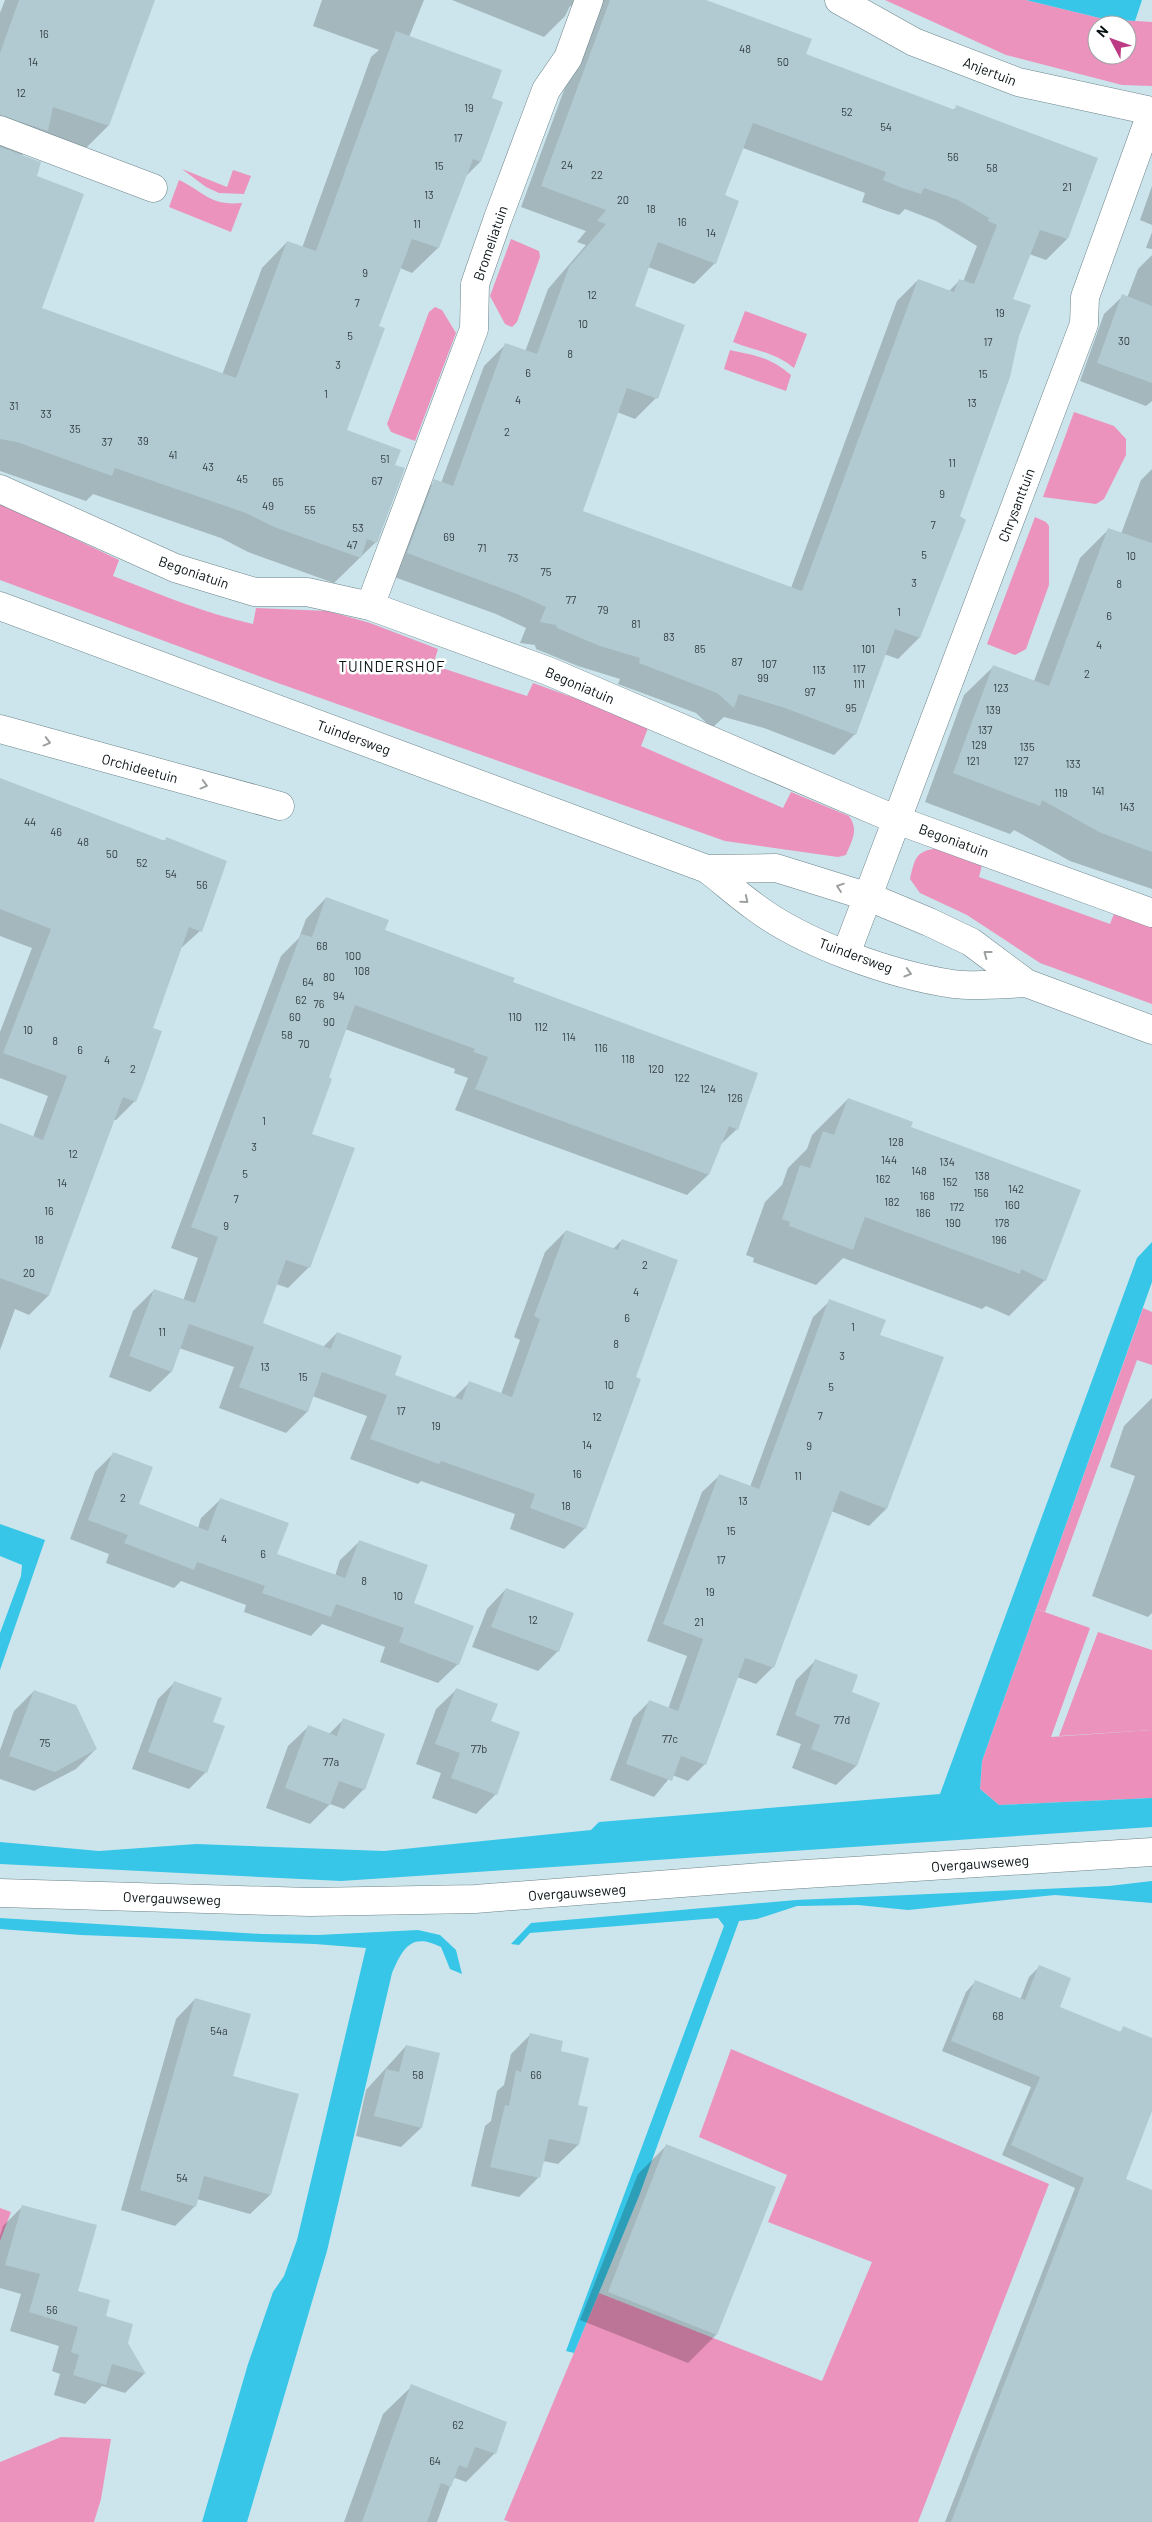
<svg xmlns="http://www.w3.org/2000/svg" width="1152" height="2522" font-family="Barlow,sans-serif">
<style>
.green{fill:#eb93bd;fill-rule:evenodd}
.forest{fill:#ec8fbb}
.water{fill:#37c6e7}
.shadow{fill:#0003;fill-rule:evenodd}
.building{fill:#b1cad1;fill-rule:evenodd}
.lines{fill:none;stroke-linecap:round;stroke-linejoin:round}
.minor-casing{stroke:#6c8389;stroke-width:29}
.major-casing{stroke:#6c8389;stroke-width:29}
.minor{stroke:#fff;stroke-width:28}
.major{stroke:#fff;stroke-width:28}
.oneway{stroke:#9da0a1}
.labels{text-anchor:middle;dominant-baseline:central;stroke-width:5;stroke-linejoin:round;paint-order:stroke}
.number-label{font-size:11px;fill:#334044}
.street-label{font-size:14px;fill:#091215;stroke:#fff}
.neighbourhood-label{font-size:15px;letter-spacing:1px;fill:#091215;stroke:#fff}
</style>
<rect width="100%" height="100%" fill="#cce5ec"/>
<!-- green -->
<path class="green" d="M885,0h141l78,19 48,3v64l-30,-1 -116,-30zM1097,25h30v30h-30z
M182,169l45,18 6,-17 18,6 -7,18 -25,-1 -13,-6z
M179,180c26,12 30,26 63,23l-11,29 -62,-25z
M511,239l28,12 1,6 -23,65 -5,5 -7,-3 -15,-28z
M435,307l7,3 14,23 -41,108 -24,-9 -4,-8 42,-112z
M745,311l62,23 -13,34c-19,-16 -39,-17 -61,-26z
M730,350c27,6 39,7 61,25l-5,16 -62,-22z
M1074,412l40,14 12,13v16l-22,44 -8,5 -53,-7z
M0,503l119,57 -6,16c46,18 91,37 140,48l3,-16 72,3 42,12 68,26 -5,16 94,31 6,-13 72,26 43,19 -7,18 142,62 8,-16 58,24c10,14 3,24 -3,39l-8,2 -113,-16 -450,-159 -275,-102z
M1035,517l11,5 3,4v59l-23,64 -11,6 -28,-11z
M941,848l42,13 -4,16 131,47 7,-18 35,14v84l-112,-41 -73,-48 -47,-22 -10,-14c5,-22 6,-29 31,-31z
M1143,1308l9,4v53l-15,-5 -92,252 -9,-3z
M1098,1632l54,18v80l-93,6z
M731,2049l318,135 -131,338h-408l-6,-2 95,-227 223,88 50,-119 -104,-40 19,-47 -88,-38z
M0,2208l11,4 -11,29z
M61,2437l50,2 -10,60 -7,23h-94v-60z"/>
<!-- forest -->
<path class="forest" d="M1036,1609l54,19 -39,109 101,-7v68l-153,7 -19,-16 2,-28z"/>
<!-- water -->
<path class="water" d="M1026,0h116l-7,21 -31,-2z
M1152,1242v40l-170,479 -2,28 19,16 153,-7v29l-811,54 -341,-17v-22l99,9 97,-7 188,7 207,-21 8,-8 341,-28 197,-536z
M0,1524l45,16 -45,130v-37l21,-57 1,-11 -22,-9z
M1152,1881v22l-97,-8 -147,15 -50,-5 -61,1 -40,13 -18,2 -100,275 -65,157 -8,-2 158,-425 -6,-8 -188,15 -11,12 -8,-1 20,-21 265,-23 313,-14z
M0,1918l262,16 56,1 100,-5 22,5 16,15 6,24 -12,-5 -9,-22c-30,-15 -38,1 -49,26l-65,278 -80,271h-45l46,-158 25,-72 11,-16 13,-36 69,-292 -51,-4 -234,-9 -81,-6z"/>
<!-- shadow -->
<path class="shadow" d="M5,0h137l-34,126 -25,25 -42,-15 -20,20 15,21 4,132 182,66 40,-107 25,-26 15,6 69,-191 8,-7 -66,-24 9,-26h102l-15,37 81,62 -10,63 -15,15 -27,71 -26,25 -12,-5 -22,59 -33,104 48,34 -17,77 -42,41 -86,-31 -27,-14 -128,-44 -7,7 -86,-30v-458z
M452,0h253l100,55 148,55 4,-3 110,132 -21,21 -17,-6 -18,45 -53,217 -39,122 -21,21 -14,-5 -29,80 -21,21 -70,-27 -40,-11 -12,11 -16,-15 -78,-29 2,-5 -42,-13 -42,-17 -1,-4 -15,-2 6,-15 -30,-14 -110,-40 28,-72 21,-21 6,2 43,-117 21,-21 20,7 23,-63 38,-44 -9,-3 9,-11 -65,-24 60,-163 -9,-38h-2l-5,10 -21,21zM743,148l122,45 -3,9 19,7 18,6 6,-6 31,12 41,25 -14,36 -3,-2 -11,11 -31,-11 -21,21 -106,287 -210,-76 36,-100 18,7 21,-21 -23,-92 15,-39 46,17 21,-21 9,-67z
M1152,186v39l-12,-5z
M1152,232v17l-6,-1z
M1152,255v146l-6,5 -66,-25 24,-67 19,-18 4,2 11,-29z
M1152,469v420l-82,-28 -56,-31 -4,4 -85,-32 39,-107 29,-28 41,14 46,-123 29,-29 12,5 20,-54z
M0,780l164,61 2,-2 34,92 -20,18 -28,80 -17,72 -19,19h-3l-65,176 -19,19 -14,-6 -15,41v-226l33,13 15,-41 -48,-18v-46l32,-84 -32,-12z
M326,898l57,33 128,51 226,147 -18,17 -11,29 -21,20 -232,-85 13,-32 -14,-5 1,-4 -110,-40 -35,105 -1,133 -21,21 -12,-4 -15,40 62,23 14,-14 56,43 60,23 17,-17 31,12 19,-54 -6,-3 31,-85 21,-21 47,18 9,-9 13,138 -50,150 -21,21 -54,-20 5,-15 -94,-33 -3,3 -68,-25 17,-43 -55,-20 -5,16 -21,21 -67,-25 15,-41 -55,-19 -8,24 -21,20 -41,-15 24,-66 21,-21 29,11 15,-43 -27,-10 110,-292 18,-18 7,-19z
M848,1099l61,29 136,152 -36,36 -23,-10 -4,3 -139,-51 -27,27 -63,-23 1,-4 -8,-3 19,-53 17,-17 6,-17 19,-19 5,-14z
M830,1301l49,34 7,174 -17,17 -38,-15 -58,156 -17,17 -19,-7 -32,87 -17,17 -16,-6 -18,22 -44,-17 23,-62 16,-16 19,7 19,-53 -40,-15 55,-149 17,-16 31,11 63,-170z
M1152,1398v215l-4,4 -56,-21 43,-120 -25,-9 14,-41z
M114,1453l24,52 60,23 3,-10 20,-19 55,55 59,22 5,-16 20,-19 52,63 46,60 -20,19 -58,-21 5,-15 -63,-23 -11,12 -67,-24 2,-7 -65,-24 -7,7 -68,-25 3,-9 -39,-15 25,-67z
M506,1589l52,62 -20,20 -66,-24 15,-38z
M816,1660l34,33 29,11 -23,62 -20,19 -44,-17 9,-24 -25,-9 20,-55z
M175,1682l36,40 -5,50 -17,17 -57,-20 26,-70z
M456,1690l34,32 6,72 -20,20 -44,-16 9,-25 -25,-9 20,-55z
M34,1691l62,58 -20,20 -42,22 -34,-12v-29l14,-39z
M343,1720l21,69 -20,20 -14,-5 -20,20 -44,-16 22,-62 20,-19 21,7z
M1039,1967l19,40 61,26 5,-5 28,11v71l-28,70 28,11v331h-207l130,-334 -73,-33 29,-68 -89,-36 24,-59 9,-10 45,18 9,-23z
M195,1999l37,78 38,118 -20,19 -53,-15 -2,7 -20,20 -54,-16 55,-191z
M531,2034l28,18 18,54 10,2 -9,37 -20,19 -15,-3 -5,17 -19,19 -48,-11 14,-60 6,-5 6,-30 7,-6 7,-31z
M406,2046l32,8 -17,74 -20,19 -45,-11 10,-46z
M667,2145l108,43 -59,147 -28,28 -108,-43 58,-146z
M23,2206l54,86 27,25 22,26 18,31 -19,19 -23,-7 -17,18 -31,-9 6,-21 -8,-3 7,-25 -49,-15 11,-37 -21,-6v-52l3,-10z
M412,2386l83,67 -29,29 -11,-4 -3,3 -15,41h-93l39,-108z"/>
<!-- building -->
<path class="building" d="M19,0h136l-46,126 -56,-19 -5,24 -48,-16v-62z
M610,0h96l106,39 -6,15 149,56 1,-5 142,53 -30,81 -28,-9 -27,69 18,6 -12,31 -9,41 -50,139 6,4 -46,118 -25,-9 -39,106 -71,-27 -46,-14 -5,14 -17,-15 -78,-30 1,-5 -40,-12 -43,-18 -1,-3 -16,-3 6,-15 -29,-13 -110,-41 27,-74 19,7 52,-143 32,11 32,-87 37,-43 -9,-3 9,-11 -65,-24zM753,123l133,49 -3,8 19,8 19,6 3,-6 34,12 31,18 -1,3 9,4 -23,59 -15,-5 -5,13 -36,-13 -116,312 -219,-80 44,-123 31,11 27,-74 -50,-19 23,-64 58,22 23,-63 -14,-6z
M396,31l106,39 -10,28 11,4 -22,60 -8,-3 -34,89 -27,-9 -33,87 6,2 -38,102 54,20 -6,15 10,3 -28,75 -10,-4 -6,19 -87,-31 -28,-14 -131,-45 -3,8 -95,-34 -17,-3v-292l41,15 -4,14 47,18 -42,114 194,70 51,-137 29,10z
M1122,294l30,12v77l-55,-20z
M1108,528l44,15v309l-53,-20 -57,-32 -2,6 -87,-33 40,-108 56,21z
M0,778l165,63 1,-4 61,24 -25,71 -13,-5 -36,101 9,3 -18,51 -8,20 -13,-5 -74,199 -49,-18v-155l43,17 24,-64 -64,-23 48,-124 -51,-20z
M326,897l63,23 -4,10 130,48 -2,4 245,91 -20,57 -9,-4 -20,49 -234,-86 13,-32 -15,-5 2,-3 -120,-44 -26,72 3,2 -20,55 43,14 -45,120 -24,-8 -23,63 68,26 -3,8 9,-25 65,24 -7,19 67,25 7,-19 43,16 28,-78 -6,-3 32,-86 52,20 4,-11 56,21 -42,117 5,2 -55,150 -56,-21 5,-14 -94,-33 -2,3 -69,-25 17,-44 -65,-23 -14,40 -69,-25 15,-40 -65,-23 -17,48 -43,-16 25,-67 41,14 23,-66 -27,-10 110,-293 11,3z
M848,1098l65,24 -2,5 170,63 -35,91 -25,-12 -1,5 -155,-57 -12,33 -64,-24 1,-4 -8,-3 18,-54 10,3 13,-37 11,4z
M829,1299l57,21 -6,15 64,22 -57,152 -47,-18 -66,177 -29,-10 -39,107 -25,-9 -9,25 -46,-17 23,-64 29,11 25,-72 -40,-15 56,-150 40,15z
M113,1452l40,15 -14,37 69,27 12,-33 69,25 -12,31 68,24 -9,25 23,-63 69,25 -14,38 60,23 -15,39 -60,-23 5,-14 -68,-24 -5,13 -69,-24 3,-7 -68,-24 -3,8 -70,-27 4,-8 -40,-15z
M506,1588l68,25 -15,39 -68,-25z
M815,1659l43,16 -6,17 28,11 -23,63 -46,-17 9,-24 -25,-10z
M174,1681l48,17 -9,24 12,4 -18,47 -59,-21z
M456,1688l42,16 -7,17 29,11 -23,63 -46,-17 9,-25 -25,-9z
M34,1690l42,15 21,44 -42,23 -46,-16z
M343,1718l42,16 -20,56 -26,-9 -9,24 -45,-17 23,-63 29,11z
M1039,1965l32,13 -11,29 61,25 2,-6 29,12v73l-26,68 26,11v332h-201l133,-344 -73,-33 29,-68 -89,-36 24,-61 50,20z
M195,1998l56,16 -18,62 66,18 -28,101 -67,-19 -8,31 -56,-17z
M530,2033l33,8 -2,10 28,7 -11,47 10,2 -9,38 -30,-6 -9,39 -50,-11 15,-62 4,1 7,-36 5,2z
M406,2045l34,8 -18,75 -48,-12 12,-47 13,3z
M666,2144l110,43 -59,148 -109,-43z
M22,2205l75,20 -19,66 32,9 -4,16 27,8 -5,19 18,31 -34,-10 -6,21 -33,-10 6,-20 -8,-3 7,-25 -49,-15 11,-38 -35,-9z
M411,2384l96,38 -11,32 -21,-7 -8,21 -8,-3 -8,22 -10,-4 -14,39h-65z"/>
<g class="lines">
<defs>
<path id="minor" d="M839,0l75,42 104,40 134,29
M0,130l153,58
M0,489l175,79 80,24h52l63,14 178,65 349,149 255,93
M370,606l104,-277 1,-45 23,-66 48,-128 22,-32 21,-58
M0,729l280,77
M846,954l238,-630 1,-27 67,-186
M0,1893l310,9 165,-3 299,-23 378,-24"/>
<path id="major" d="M0,606l707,263c16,12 31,26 48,38 49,37 137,68 198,77 23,3 49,0 73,-1
M707,869l69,-1 93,29 60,25 42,20 55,41 126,47"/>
</defs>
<!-- minor casing -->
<use href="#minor" class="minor-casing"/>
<!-- major casing -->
<use href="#major" class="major-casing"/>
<!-- minor -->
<use href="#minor" class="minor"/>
<!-- major -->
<use href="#major" class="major"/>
</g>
<!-- one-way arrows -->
<defs><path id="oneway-chevron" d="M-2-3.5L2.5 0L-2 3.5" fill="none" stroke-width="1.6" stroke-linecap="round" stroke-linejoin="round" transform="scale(1.25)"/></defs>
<g class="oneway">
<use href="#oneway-chevron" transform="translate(47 742) rotate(15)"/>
<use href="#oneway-chevron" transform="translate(204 785) rotate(15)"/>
<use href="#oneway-chevron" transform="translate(840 887) rotate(-161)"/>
<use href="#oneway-chevron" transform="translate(745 900) rotate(39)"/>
<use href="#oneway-chevron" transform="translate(987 954) rotate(-143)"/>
<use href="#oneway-chevron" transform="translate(908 973) rotate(16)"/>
</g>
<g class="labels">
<!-- number labels -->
<g class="number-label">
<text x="44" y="33">16</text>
<text x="745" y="48">48</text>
<text x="33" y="61">14</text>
<text x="783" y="61">50</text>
<text x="21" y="92">12</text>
<text x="469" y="107">19</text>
<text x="847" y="111">52</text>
<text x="886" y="126">54</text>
<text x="458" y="137">17</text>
<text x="953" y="156">56</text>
<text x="567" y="164">24</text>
<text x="439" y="165">15</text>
<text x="992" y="167">58</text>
<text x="597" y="174">22</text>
<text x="1067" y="186">21</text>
<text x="429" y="194">13</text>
<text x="623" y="199">20</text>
<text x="651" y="208">18</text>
<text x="682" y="221">16</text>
<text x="417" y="223">11</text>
<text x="711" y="232">14</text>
<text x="365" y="272">9</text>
<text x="592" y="294">12</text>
<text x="357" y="302">7</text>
<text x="1000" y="312">19</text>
<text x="583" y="323">10</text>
<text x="350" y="335">5</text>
<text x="1124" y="340">30</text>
<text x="988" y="341">17</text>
<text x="570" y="353">8</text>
<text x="338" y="364">3</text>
<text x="528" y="372">6</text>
<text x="983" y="373">15</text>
<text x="326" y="393">1</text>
<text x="518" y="399">4</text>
<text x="972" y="402">13</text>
<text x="14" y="405">31</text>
<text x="46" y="413">33</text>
<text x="75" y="428">35</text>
<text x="507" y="431">2</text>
<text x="143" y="440">39</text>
<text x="107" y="441">37</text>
<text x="173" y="454">41</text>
<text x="385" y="458">51</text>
<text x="952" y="462">11</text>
<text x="208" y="466">43</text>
<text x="242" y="478">45</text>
<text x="377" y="480">67</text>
<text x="278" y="481">65</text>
<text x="942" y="493">9</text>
<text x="268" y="505">49</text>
<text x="310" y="509">55</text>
<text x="933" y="524">7</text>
<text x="358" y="527">53</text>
<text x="449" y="536">69</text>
<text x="352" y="544">47</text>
<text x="482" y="547">71</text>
<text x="924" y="554">5</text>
<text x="1131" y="555">10</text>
<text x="513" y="557">73</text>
<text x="546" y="571">75</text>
<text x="914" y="582">3</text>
<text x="1119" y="583">8</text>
<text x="571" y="599">77</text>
<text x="603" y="609">79</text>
<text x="899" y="611">1</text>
<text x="1109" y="615">6</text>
<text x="636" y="623">81</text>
<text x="669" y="636">83</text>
<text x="1099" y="644">4</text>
<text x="700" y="648">85</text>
<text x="868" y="648">101</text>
<text x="737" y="661">87</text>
<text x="769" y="663">107</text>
<text x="859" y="668">117</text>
<text x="819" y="669">113</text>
<text x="1087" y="673">2</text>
<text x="763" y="677">99</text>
<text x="859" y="683">111</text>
<text x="1001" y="687">123</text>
<text x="810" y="691">97</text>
<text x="851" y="707">95</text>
<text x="993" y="709">139</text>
<text x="985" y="729">137</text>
<text x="979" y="744">129</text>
<text x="1027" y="746">135</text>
<text x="973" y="760">121</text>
<text x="1021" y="760">127</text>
<text x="1073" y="763">133</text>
<text x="1098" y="790">141</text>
<text x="1061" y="792">119</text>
<text x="1127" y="806">143</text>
<text x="30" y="821">44</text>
<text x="56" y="831">46</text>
<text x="83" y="841">48</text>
<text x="112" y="853">50</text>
<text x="142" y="862">52</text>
<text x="171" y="873">54</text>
<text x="202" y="884">56</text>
<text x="322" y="945">68</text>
<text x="353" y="955">100</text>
<text x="362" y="970">108</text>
<text x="329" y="976">80</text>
<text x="308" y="981">64</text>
<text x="339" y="995">94</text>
<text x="301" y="999">62</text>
<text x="319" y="1003">76</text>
<text x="295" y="1016">60</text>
<text x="515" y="1016">110</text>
<text x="329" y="1021">90</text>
<text x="541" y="1026">112</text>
<text x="28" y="1029">10</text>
<text x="287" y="1034">58</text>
<text x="569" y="1036">114</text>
<text x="55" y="1040">8</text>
<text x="304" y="1043">70</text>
<text x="601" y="1047">116</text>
<text x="80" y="1049">6</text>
<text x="628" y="1058">118</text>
<text x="107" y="1059">4</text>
<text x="133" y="1068">2</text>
<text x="656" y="1068">120</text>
<text x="682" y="1077">122</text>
<text x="708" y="1088">124</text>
<text x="735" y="1097">126</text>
<text x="264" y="1120">1</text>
<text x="896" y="1141">128</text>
<text x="254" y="1146">3</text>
<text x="73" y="1153">12</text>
<text x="889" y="1159">144</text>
<text x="947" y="1161">134</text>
<text x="919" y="1170">148</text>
<text x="245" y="1173">5</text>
<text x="982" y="1175">138</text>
<text x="883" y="1178">162</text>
<text x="950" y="1181">152</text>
<text x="62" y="1182">14</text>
<text x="1016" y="1188">142</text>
<text x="981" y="1192">156</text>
<text x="927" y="1195">168</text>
<text x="236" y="1198">7</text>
<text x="892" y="1201">182</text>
<text x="1012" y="1204">160</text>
<text x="957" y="1206">172</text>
<text x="49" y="1210">16</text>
<text x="923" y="1212">186</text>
<text x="953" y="1222">190</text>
<text x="1002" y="1222">178</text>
<text x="226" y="1225">9</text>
<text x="39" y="1239">18</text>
<text x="999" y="1239">196</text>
<text x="645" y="1264">2</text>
<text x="29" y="1272">20</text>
<text x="636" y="1291">4</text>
<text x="627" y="1317">6</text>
<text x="853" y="1326">1</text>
<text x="162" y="1331">11</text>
<text x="616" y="1343">8</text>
<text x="842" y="1355">3</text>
<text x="265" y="1366">13</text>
<text x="303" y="1376">15</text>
<text x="609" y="1384">10</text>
<text x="831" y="1386">5</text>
<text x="401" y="1410">17</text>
<text x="820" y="1415">7</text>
<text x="597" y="1416">12</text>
<text x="436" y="1425">19</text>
<text x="587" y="1444">14</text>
<text x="809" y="1445">9</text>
<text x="577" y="1473">16</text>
<text x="798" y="1475">11</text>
<text x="123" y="1497">2</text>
<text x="743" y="1500">13</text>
<text x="566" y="1505">18</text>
<text x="731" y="1530">15</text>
<text x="224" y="1538">4</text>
<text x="263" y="1553">6</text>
<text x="721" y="1559">17</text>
<text x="364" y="1580">8</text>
<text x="710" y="1591">19</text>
<text x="398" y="1595">10</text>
<text x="533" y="1619">12</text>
<text x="699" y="1621">21</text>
<text x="842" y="1719">77d</text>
<text x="670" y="1738">77c</text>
<text x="45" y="1742">75</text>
<text x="479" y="1748">77b</text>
<text x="331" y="1761">77a</text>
<text x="998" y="2015">68</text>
<text x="219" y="2030">54a</text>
<text x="418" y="2074">58</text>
<text x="536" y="2074">66</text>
<text x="182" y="2177">54</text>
<text x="52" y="2309">56</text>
<text x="458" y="2424">62</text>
<text x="435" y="2460">64</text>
</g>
<!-- street labels -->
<g class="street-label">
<text transform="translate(990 71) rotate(21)">Anjertuin</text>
<text transform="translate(490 243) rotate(-71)">Bromeliatuin</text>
<text transform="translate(1016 505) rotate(-69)">Chrysanttuin</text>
<text transform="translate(194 572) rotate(19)">Begoniatuin</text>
<text transform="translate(580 685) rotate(23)">Begoniatuin</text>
<text transform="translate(354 737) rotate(20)">Tuindersweg</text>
<text transform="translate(140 768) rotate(15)">Orchideetuin</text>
<text transform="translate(954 840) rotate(20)">Begoniatuin</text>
<text transform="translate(856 955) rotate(20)">Tuindersweg</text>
<text transform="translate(980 1863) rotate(-4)">Overgauwseweg</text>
<text transform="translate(577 1892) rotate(-4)">Overgauwseweg</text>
<text transform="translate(172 1898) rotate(2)">Overgauwseweg</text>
</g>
<!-- neighbourhood labels -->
<g class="neighbourhood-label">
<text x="392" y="666">TUINDERSHOF</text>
</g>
</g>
<!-- north arrow -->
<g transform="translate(1112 40) rotate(311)"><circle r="24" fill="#ffffff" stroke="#9da0a1"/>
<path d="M0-4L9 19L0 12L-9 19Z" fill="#bd3b84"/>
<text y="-8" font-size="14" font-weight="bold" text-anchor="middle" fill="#091215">N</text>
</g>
</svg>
